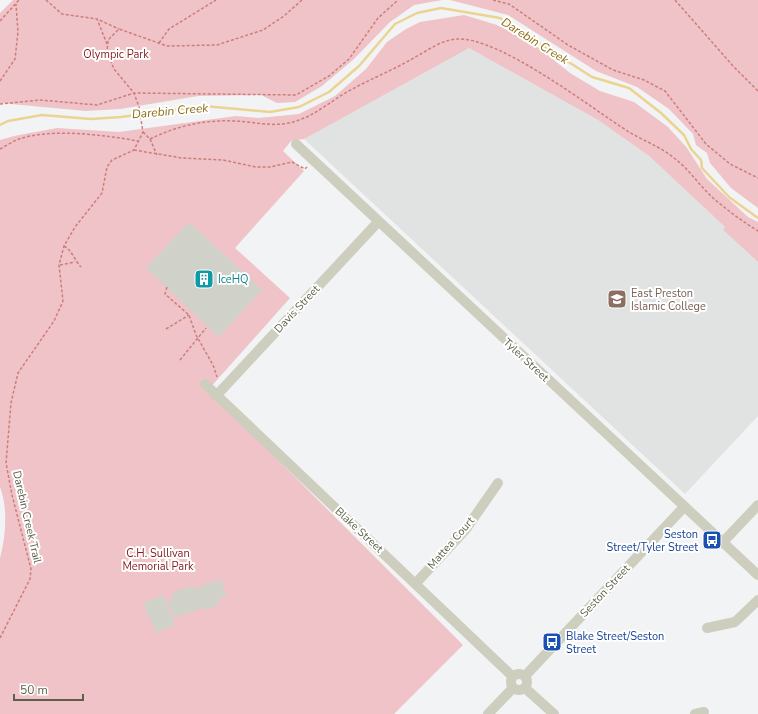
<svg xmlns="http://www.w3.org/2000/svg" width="758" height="714" font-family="'Nunito Sans',sans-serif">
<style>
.education{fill:#e1e3e2}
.green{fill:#efc3c7}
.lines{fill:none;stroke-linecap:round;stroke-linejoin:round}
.stream{stroke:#ebd391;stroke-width:2.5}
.building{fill:#d0d1c9}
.path{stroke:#cd7e7b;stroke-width:1.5;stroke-dasharray:3 2;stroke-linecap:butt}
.street{stroke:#cecebe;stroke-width:10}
.labels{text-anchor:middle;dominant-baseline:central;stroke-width:4;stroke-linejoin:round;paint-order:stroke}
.park-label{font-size:11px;fill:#811d1a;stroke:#fff}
.culture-label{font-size:11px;fill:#0d838f;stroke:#fff;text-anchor:start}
.education-label{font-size:11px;fill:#785e54;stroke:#fff;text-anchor:start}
.street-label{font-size:11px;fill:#5f5f4a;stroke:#fff}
.transit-label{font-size:11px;fill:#164399;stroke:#fff;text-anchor:end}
.water-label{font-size:12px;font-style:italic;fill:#8e6c10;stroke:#fff}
</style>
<rect width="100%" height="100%" fill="#f2f3f4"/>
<!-- education -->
<path class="education" d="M469,48l129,72 51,36 76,71 -2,3 35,32v154l-73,78 -381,-355 91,-55z"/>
<!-- green -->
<path class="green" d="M13,0h429l-28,5 -14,10 -10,7 -36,37 -32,27 -27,16 -18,1 -16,-8 -63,1 -78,13 -34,2 -86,-8v-90z
M450,0h308v208l-27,-20 -21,-25 -3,-10 -11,-8 -3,-11 -24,-25 -32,-22 -41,-16 -88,-56z
M464,15l33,10 38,20 35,28 30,18 34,11 34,25 19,21 20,31 41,38 10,5v40l-35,-32 2,-3 -76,-71 -51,-36 -129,-72 -165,91 -13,2 -8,10 21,20 -69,77 55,50 -82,92 255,255 -69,69h-394v-156c6,-22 8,-50 0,-71v-347l14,-4 43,-8 62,4 117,-16 23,2 40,-4 36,-18 31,-27 21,-27 19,-13 14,-7z"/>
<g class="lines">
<!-- stream -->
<path class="stream" d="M0,125l8,-4 34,-6 49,4 30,-2 83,-11 66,6 29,-5 30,-15 30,-26 36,-42 22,-11 24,-5 59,10 92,59 37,11 32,25 23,22 7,14 10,11 1,8 27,29 29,21"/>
</g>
<!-- building -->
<path class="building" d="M189,222l73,68 -43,47 -73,-69z
M221,579l6,17 -9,3 2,5 -14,6v-3l-32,11 -7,-17 7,-3 -2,-5 21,-8 2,5 6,-2 -1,-2z
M163,595l12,30 -19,8 -13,-30z"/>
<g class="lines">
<!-- path -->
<path class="path" d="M46,0l16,14 35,5
M493,0l16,4 59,41 45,25 31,10 21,11 41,53 24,20 28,14
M675,0l58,66 25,25
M0,21l19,-21
M159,43l10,-14 47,-29
M107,44l-10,-25 22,10
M0,81l15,-22 3,-27 -2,-28
M0,104l40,-4 57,5 37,-12 162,2 33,-19 20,-17 29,-41 20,-18
M143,132l7,7 7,16
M150,139c31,-15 62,-21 97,-17 18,2 34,5 52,-2 18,-6 32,-19 48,-28 21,-12 44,-21 65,-33 13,-7 29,-19 44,-20 43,-3 135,69 173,93 15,9 32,15 45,26 15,11 25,27 39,40 14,12 29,23 45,33
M0,149c6,-3 13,-8 19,-10 33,-11 85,-4 119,2
M134,150l48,8 41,2 33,7h14l22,-5 13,7 2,-2
M64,246c8,4 11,15 17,21
M60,265l15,-3
M167,287l-2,7 24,21 7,20 17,30 4,12
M166,329l23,-14
M180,360l26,-32
M0,638l30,-59 1,-10 -19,-74 -6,-32 5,-60 7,-30 36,-52 9,-20 -4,-36 5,-19 11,-19 27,-34 5,-26 5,-7 22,-10 9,-18 -4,-25 -5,-14 -20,-24 -7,-17 1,-12 11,-11 48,17 50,-1 46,-15 21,-14 18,-16"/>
<!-- street -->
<path class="street" d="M296,144l462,431
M205,384l307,292
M216,396l162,-174
M723,542l35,-37
M416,583l50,-54 32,-46
M707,628l28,-6 23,-22
M511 682a8 8 0 1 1 16 0a8 8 0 1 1-16 0Z
M525,676l159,-169
M525,688l29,26
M488,714l25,-26
M695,714l9,-2"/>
</g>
<!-- icons -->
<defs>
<symbol id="building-square" viewBox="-11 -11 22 22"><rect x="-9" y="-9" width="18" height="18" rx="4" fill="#0f9aa8" stroke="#fff"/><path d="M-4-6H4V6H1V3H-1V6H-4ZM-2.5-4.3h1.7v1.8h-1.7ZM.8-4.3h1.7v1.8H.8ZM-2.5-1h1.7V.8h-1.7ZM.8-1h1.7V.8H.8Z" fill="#fff"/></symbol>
<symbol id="school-square" viewBox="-11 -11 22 22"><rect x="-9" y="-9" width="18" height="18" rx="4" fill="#8d6e63" stroke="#fff"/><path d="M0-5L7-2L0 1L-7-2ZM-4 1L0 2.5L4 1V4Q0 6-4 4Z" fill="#fff"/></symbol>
<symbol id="bus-square" viewBox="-11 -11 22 22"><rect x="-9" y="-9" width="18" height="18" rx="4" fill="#1a4fb4" stroke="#fff"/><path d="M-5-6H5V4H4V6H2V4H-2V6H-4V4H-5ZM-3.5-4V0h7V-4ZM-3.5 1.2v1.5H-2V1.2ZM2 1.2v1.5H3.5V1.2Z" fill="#fff"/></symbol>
</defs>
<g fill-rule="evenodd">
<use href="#building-square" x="193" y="268" width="22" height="22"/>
<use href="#school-square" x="606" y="288" width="22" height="22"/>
<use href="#bus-square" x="701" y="529" width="22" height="22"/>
<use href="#bus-square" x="541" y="631" width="22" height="22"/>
</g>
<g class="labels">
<!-- park labels -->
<g class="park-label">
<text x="116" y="54">Olympic Park</text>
<text x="158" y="553">C.H. Sullivan<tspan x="158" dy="13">Memorial Park</tspan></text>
</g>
<!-- culture labels -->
<g class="culture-label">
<text x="218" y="279">IceHQ</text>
</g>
<!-- education labels -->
<g class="education-label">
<text x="631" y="293">East Preston<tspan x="631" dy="13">Islamic College</tspan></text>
</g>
<!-- street labels -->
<g class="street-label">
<text transform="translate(297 309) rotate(-47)">Davis Street</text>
<text transform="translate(526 360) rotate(43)">Tyler Street</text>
<text transform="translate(27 517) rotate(77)">Darebin Creek Trail</text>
<text transform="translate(359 530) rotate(43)">Blake Street</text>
<text transform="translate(451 543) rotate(-49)">Mattea Court</text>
<text transform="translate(605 591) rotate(-47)">Seston Street</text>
</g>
<!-- transit labels -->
<g class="transit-label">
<text x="698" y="534">Seston<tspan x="698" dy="13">Street/Tyler Street</tspan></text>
<text x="566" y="636" text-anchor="start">Blake Street/Seston<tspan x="566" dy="13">Street</tspan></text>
</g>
<!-- water labels -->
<g class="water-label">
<text transform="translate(535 41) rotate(32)">Darebin Creek</text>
<text transform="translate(170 111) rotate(-5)">Darebin Creek</text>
</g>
</g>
<!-- scale -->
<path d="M14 694v6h69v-6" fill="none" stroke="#5f5f4a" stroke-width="2"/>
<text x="20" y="694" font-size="12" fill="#5f5f4a" stroke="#ffffff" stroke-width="3" paint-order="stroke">50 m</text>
</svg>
